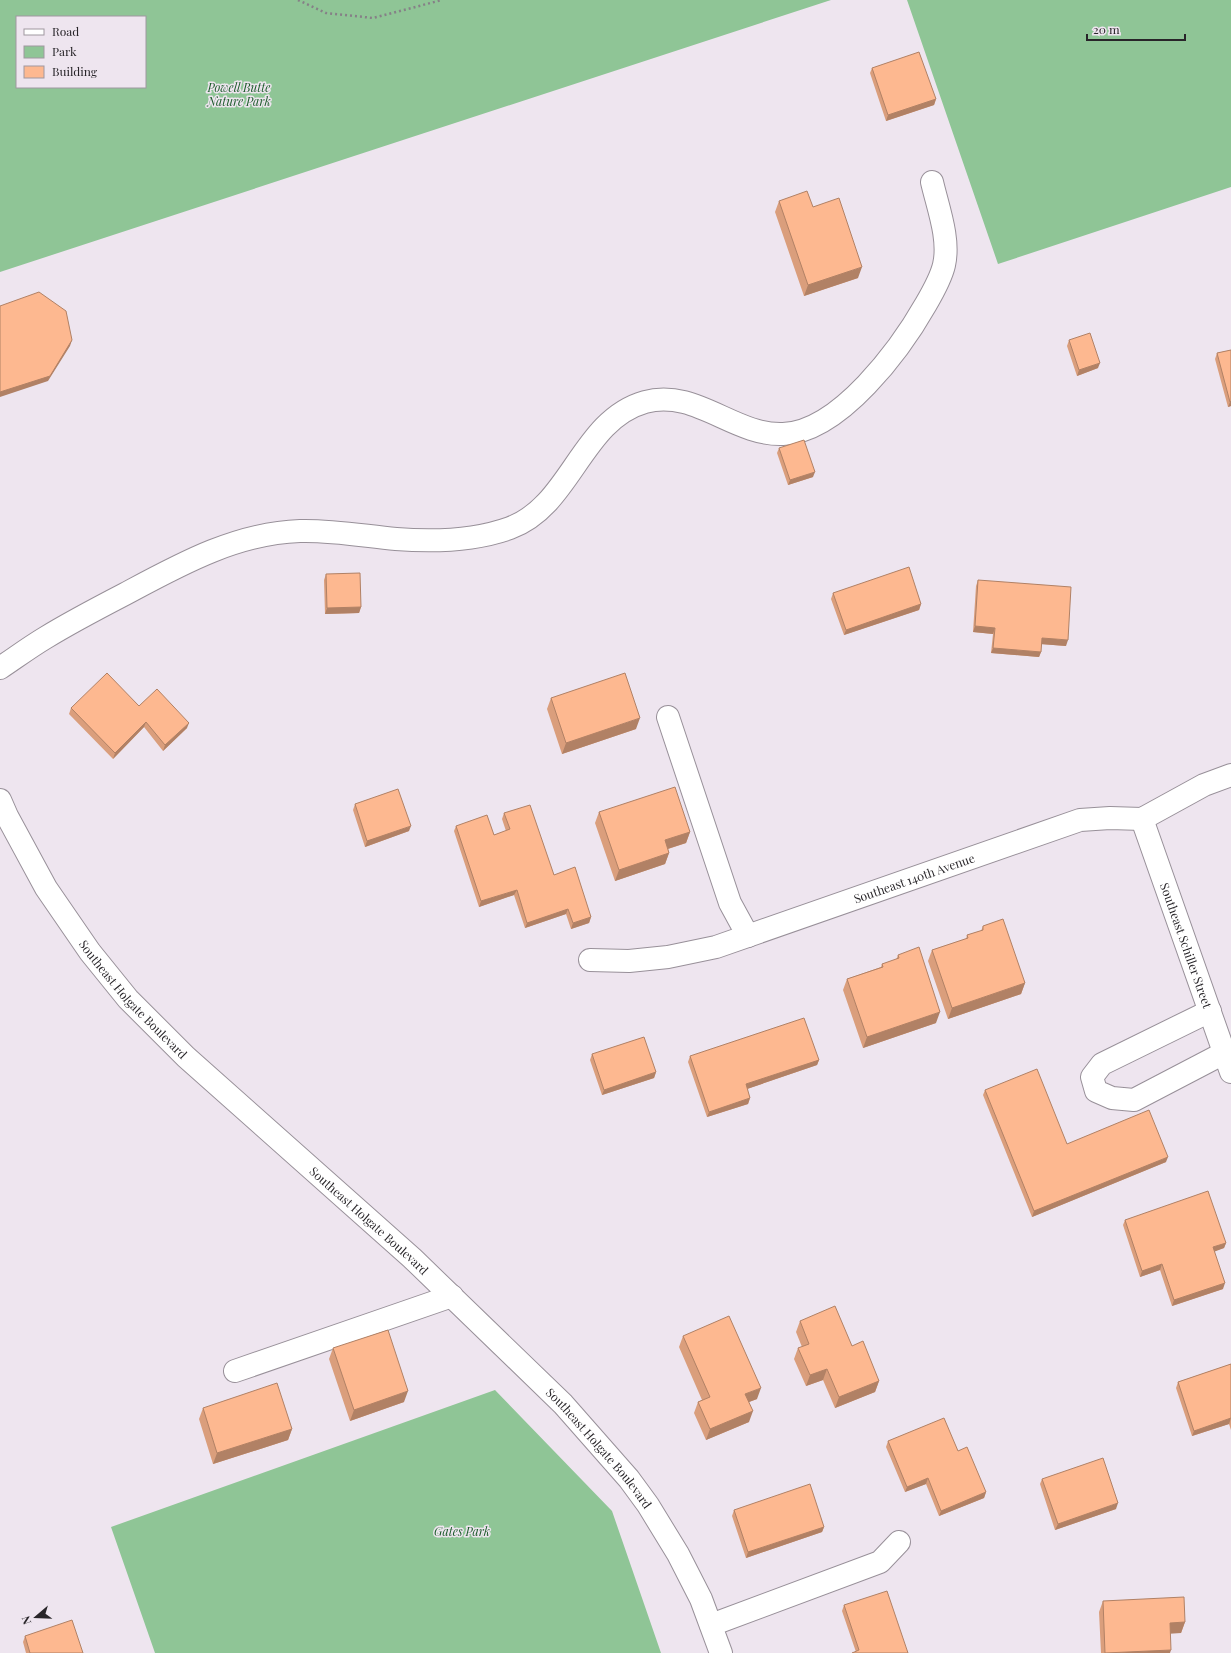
<svg xmlns="http://www.w3.org/2000/svg" width="1231" height="1653" font-family="'Playfair Display',serif">
<style>
.green{fill:#8fc596;fill-rule:evenodd}
.lines{fill:none;stroke-linecap:round;stroke-linejoin:round}
.minor-casing{stroke:#989099;stroke-width:24}
.path{stroke:#868087;stroke-width:2.5;stroke-dasharray:2 3;stroke-linecap:butt}
.minor{stroke:#fff;stroke-width:22}
.wall{fill:#da9e7c}
.shaded-wall{fill:#b18165}
.building{fill:#fdb890;stroke:#b18165}
.labels{text-anchor:middle;dominant-baseline:central;stroke-width:3;stroke-linejoin:round;paint-order:stroke}
.park-label{font-size:12px;font-style:italic;fill:#1d5c2c;stroke:#eee5ef}
.street-label{font-size:12px;fill:#282529;stroke:#eee5ef}
</style>
<rect width="100%" height="100%" fill="#eee5ef"/>
<!-- green -->
<path class="green" d="M0,0h831l-831,272zM17,17h128v70h-128z
M907,0h324v187l-233,77z
M495,1390l117,121 49,142h-506l-44,-126z"/>
<g class="lines">
<defs>
<g id="minor">
<path d="M0,668c15,-10 30,-21 45,-30 26,-16 53,-30 80,-44 54,-29 111,-61 175,-63 32,-1 64,5 96,8 38,3 78,2 114,-11 61,-22 71,-108 135,-126 50,-14 89,34 138,32 57,-2 118,-86 143,-130 7,-12 15,-26 18,-39 6,-26 -6,-57 -12,-83"/>
<path d="M668,717l62,186 18,33"/>
<path id="s1" d="M0,800l7,16 39,72 44,64 38,47 58,58 226,201 151,146 66,75 19,26 30,49 23,45 20,54"/>
<path id="s2" d="M1142,819l89,253"/>
<path id="s3" d="M590,960l39,1 39,-4 48,-10 364,-127 30,-2 32,1 62,-34 27,-10"/>
<path d="M1210,1011l-108,53 -10,13 4,14 16,7 22,2 90,-47"/>
<path d="M235,1371l217,-75"/>
<path d="M711,1625l169,-63 19,-20"/>
</g>
</defs>
<!-- minor casing -->
<use href="#minor" class="minor-casing"/>
<!-- path -->
<path class="path" d="M298,0l28,13 47,5 69,-18"/>
<!-- minor -->
<use href="#minor" class="minor"/>
</g>
<!-- wall -->
<path class="wall" d="M872,68l64,31 -2,6 -48,16 -16,-48z
M779,201l79,77 -54,18 -29,-84z
M1069,340l29,28 -21,8 -10,-30z
M1231,350v56l-3,1 -13,-48 2,-6z
M779,448l34,29 -25,8 -11,-32z
M326,574l35,33 -2,6 -34,1 -1,-34z
M978,580l88,66 -25,-2v8l-2,5 -48,-4 2,-19 -20,-2 3,-46z
M833,593l88,11 -2,6 -75,25 -13,-36z
M551,698l85,31 -74,25 -15,-45z
M139,706l48,22 -24,23 -19,-24 -31,32 -44,-45 2,-6z
M355,804l54,27 -44,16 -12,-37z
M599,812l91,20 -4,11 -18,6 1,4 -4,11 -50,17 -20,-58z
M504,813l50,62 37,42 -2,6 -18,6 -5,-15 -41,14 -11,-33 -35,12 -25,-76 2,-5 38,9 12,-4 -4,-12z
M983,926l42,57 -4,11 -73,25 -20,-58 4,-11 34,-11 1,-4 14,-4z
M898,955l38,68 -73,25 -20,-58 4,-11 34,-12 1,-3 14,-4z
M592,1054l64,18 -2,6 -52,17 -12,-35z
M690,1056l129,4 -2,5 -70,24 3,9 -2,6 -41,13 -19,-55z
M985,1090l82,54 99,18 -134,55 -49,-122z
M1125,1220l101,23 -2,5 -10,3 9,38 -51,17 -12,-36 -20,7 -17,-52z
M800,1321l52,25 27,35 -4,11 -40,16 -12,-28 -17,6 -12,-27 4,-11 4,-1 -6,-15z
M683,1336l74,63 -8,3v20l-43,18 -12,-27 4,-11 4,-2 -23,-53z
M333,1348l71,54 -54,19 -21,-62z
M1231,1364v66l-2,-6 -37,12 -16,-48 2,-6z
M203,1408l89,21 -4,11 -75,24 -14,-45z
M888,1441l70,10 28,41 -2,6 -45,18 -13,-32 -21,8 -19,-45z
M1042,1479l74,30 -61,21 -15,-46z
M734,1510l90,17 -2,5 -76,26 -14,-42z
M1103,1601l82,21 -4,11h-11v20h-69l-2,-41z
M844,1605l64,48 -52,-1 -14,-41z
M25,1636l58,17h-57l-3,-11z"/>
<!-- shaded-wall -->
<path class="shaded-wall" d="M936,99l-2,6 -48,16 2,-6z
M862,267l-4,11 -54,18 4,-11z
M72,340l-2,6 -22,35 -48,16v-5z
M1100,363l-2,5 -21,8 2,-6z
M1231,401v5l-3,1 2,-5z
M815,472l-2,5 -25,8 2,-5z
M921,604l-2,6 -75,25 2,-5z
M361,607l-2,6 -34,1 2,-6z
M975,626l20,2 -2,6 -20,-2z
M1042,638l26,2 -2,6 -26,-2z
M993,648l48,4 -2,5 -48,-4z
M640,718l-4,11 -74,25 4,-11z
M146,722l-2,5 -31,32 2,-6z
M189,723l-2,5 -24,23 2,-6z
M411,826l-2,5 -44,16 2,-6z
M690,832l-4,11 -25,8 4,-11z
M669,853l-4,11 -50,17 4,-11z
M517,890l-3,5 -35,12 2,-6z
M568,909l-2,5 -41,14 2,-5z
M591,917l-2,6 -18,6 2,-6z
M1025,983l-4,11 -73,25 4,-11z
M940,1012l-4,11 -73,25 4,-11z
M819,1060l-2,5 -73,25 2,-6z
M656,1072l-2,6 -52,17 2,-5z
M750,1098l-2,6 -41,13 2,-5z
M1168,1157l-2,5 -134,55 2,-6z
M1226,1243l-2,5 -13,5 2,-6z
M1162,1264l-2,6 -20,7 2,-6z
M1225,1283l-2,6 -51,17 2,-6z
M827,1369l-4,11 -17,6 4,-11z
M879,1381l-4,11 -40,16 4,-11z
M761,1388l-4,11 -16,6 4,-11z
M408,1391l-4,11 -54,19 4,-11z
M753,1411l-4,11 -43,18 4,-11z
M1231,1418l-2,6 -37,12 2,-5z
M292,1429l-4,11 -75,24 4,-11z
M928,1478l-2,6 -21,8 2,-5z
M986,1492l-2,6 -45,18 2,-5z
M1118,1503l-2,6 -61,21 3,-6z
M824,1527l-2,5 -76,26 2,-6z
M1185,1622l-4,11 -15,1 4,-11z
M1171,1650l-1,3h-65z"/>
<!-- building -->
<path class="building" d="M919,52l17,47 -48,16 -16,-47z
M807,191l6,16 26,-9 23,69 -54,18 -29,-84z
M39,292l27,19 6,29 -22,36 -50,16v-86z
M1090,333l10,30 -21,7 -10,-30z
M1231,350v51l-1,1 -13,-49z
M804,440l11,32 -25,8 -11,-32z
M909,567l12,37 -75,26 -13,-37z
M360,573l1,34 -34,1 -1,-34z
M978,580l93,7 -3,53 -26,-2 -1,14 -48,-4 2,-20 -20,-2z
M107,673l32,33 18,-17 32,34 -24,22 -19,-23 -31,31 -44,-45z
M625,673l15,45 -74,25 -15,-45z
M675,787l15,45 -25,8 4,13 -50,17 -20,-58z
M398,789l13,37 -44,15 -12,-37z
M530,805l24,70 21,-8 16,50 -18,6 -5,-14 -41,14 -10,-33 -36,11 -25,-75 31,-11 7,20 16,-6 -6,-16z
M1003,919l22,64 -73,25 -20,-58 36,-12 -1,-3 16,-5v-4z
M919,947l21,65 -73,25 -20,-58 36,-12 -1,-3 17,-6 -1,-3z
M804,1018l15,42 -73,24 4,14 -41,14 -19,-56z
M644,1037l12,35 -52,18 -12,-36z
M1037,1069l30,75 82,-34 19,47 -134,54 -49,-121z
M1208,1191l18,52 -13,4 12,36 -51,17 -12,-36 -20,7 -17,-51z
M835,1306l17,40 11,-5 16,40 -40,16 -12,-28 -17,6 -12,-27 11,-4 -9,-23z
M729,1316l32,72 -16,6 8,17 -43,18 -12,-27 12,-5 -27,-61z
M388,1330l20,61 -54,19 -21,-62z
M1231,1364v54l-37,13 -16,-49z
M277,1383l15,46 -75,24 -14,-45z
M944,1418l14,33 9,-4 19,45 -45,19 -13,-33 -21,9 -19,-46z
M1103,1458l15,45 -60,21 -16,-45z
M810,1484l14,43 -76,25 -14,-42z
M887,1591l21,62h-56l7,-3 -15,-45z
M1184,1597l1,25 -15,1 1,27 -66,3 -2,-52z
M72,1620l11,33h-53l-5,-17z"/>
<g class="labels">
<!-- park labels -->
<g class="park-label">
<text x="239" y="87">Powell Butte<tspan x="239" dy="14">Nature Park</tspan></text>
<text x="462" y="1531">Gates Park</text>
</g>
<!-- street labels -->
<g class="street-label">
<text stroke="none"><textPath href="#s3" startOffset="337">Southeast 140th Avenue</textPath></text>
<text stroke="none"><textPath href="#s2" startOffset="134">Southeast Schiller Street</textPath></text>
<text stroke="none"><textPath href="#s1" startOffset="241">Southeast Holgate Boulevard</textPath></text>
<text stroke="none"><textPath href="#s1" startOffset="565">Southeast Holgate Boulevard</textPath></text>
<text stroke="none"><textPath href="#s1" startOffset="889">Southeast Holgate Boulevard</textPath></text>
</g>
</g>
<!-- legend -->
<rect x="16" y="16" width="130" height="72" fill="#eee5ef" stroke="#9f98a0"/>
<rect x="24" y="29" width="20" height="6" fill="#ffffff" stroke="#9f98a0"/>
<text x="52" y="36" font-size="12" fill="#282529">Road</text>
<rect x="24" y="46" width="20" height="12" fill="#8fc596" stroke="#9f98a0"/>
<text x="52" y="56" font-size="12" fill="#282529">Park</text>
<rect x="24" y="66" width="20" height="12" fill="#fdb890" stroke="#9f98a0"/>
<text x="52" y="76" font-size="12" fill="#282529">Building</text>
<!-- north arrow -->
<g transform="translate(36 1617) rotate(251)" stroke="#eee5ef" stroke-width="3" paint-order="stroke">
<path d="M0-3L7 15L0 10L-7 15Z" fill="#282529"/>
<text y="-6" font-size="11" font-weight="bold" text-anchor="middle" fill="#282529">N</text>
</g>
<!-- scale -->
<path d="M1087 34v6h98v-6" fill="none" stroke="#282529" stroke-width="2"/>
<text x="1093" y="34" font-size="12" fill="#282529" stroke="#eee5ef" stroke-width="3" paint-order="stroke">20 m</text>
</svg>
